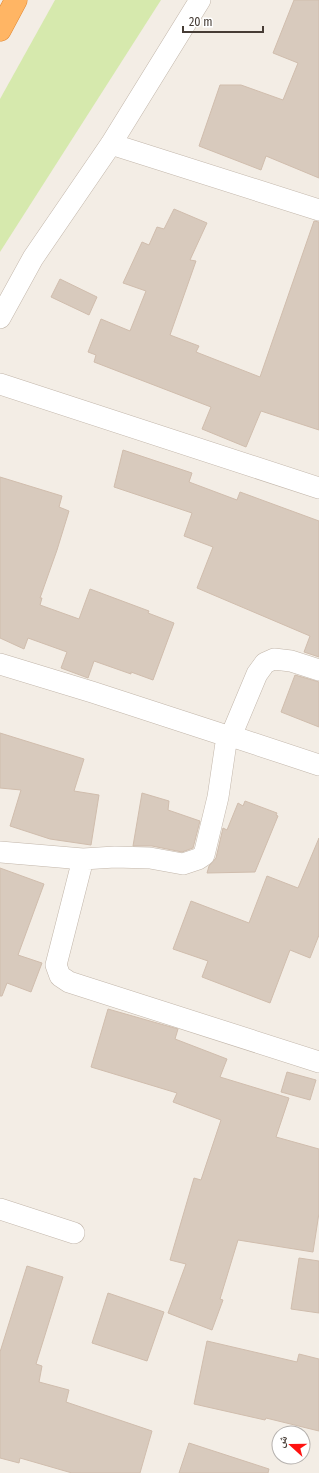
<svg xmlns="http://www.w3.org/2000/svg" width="319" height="1473" font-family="'Fira Sans Condensed','Noto Naskh Arabic',sans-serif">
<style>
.green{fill:#d6e9ad}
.building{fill:#d8cabd;stroke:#d0bdad}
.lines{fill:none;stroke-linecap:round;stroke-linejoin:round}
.street-casing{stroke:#c2b6aa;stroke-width:22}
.highway-casing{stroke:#e18731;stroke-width:23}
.street{stroke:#fff;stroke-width:21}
.highway{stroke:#ffb564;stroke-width:22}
</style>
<rect width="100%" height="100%" fill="#f3ede5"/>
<!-- green -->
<path class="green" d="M55,0h106l-161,252v-153z"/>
<!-- building -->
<path class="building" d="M294,0h25v178l-53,-22 -5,14 -62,-24 21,-61h21l42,15 15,-37 -25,-10z
M174,209l33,14 -17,37 6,1 -26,74 29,11 -3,6 64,25 54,-156 5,1v208l-58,-19 -15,36 -44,-18 9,-22 -117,-45 2,-7 -8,-3 13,-33 29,12 16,-40 -23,-8 19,-41 7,3 8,-18 7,2z
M60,279l37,18 -8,18 -38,-18z
M123,450l69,23 -3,9 48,18 3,-8 79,29v136l-15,-5 6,-16 -113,-48 16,-41 -29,-11 8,-23 -78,-26z
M0,477l62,19 -3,11 10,4 -12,39 -17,48h2l-2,7 39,14 11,-30 59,22 -1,2 26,10 -21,57 -22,-8v2l-37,-13 -6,17 -27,-10 6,-16 -39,-14 -4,11 -24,-11z
M295,675l24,7v45l-38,-15z
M0,733l84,26 -10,32 25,4 -8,50 -41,-6 -40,-13 11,-36 -21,-2z
M142,793l27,8 -1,9 32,11 -7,27 -11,4 -30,-6h-19z
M245,801l32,12 -1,2 2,1 -23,56 -48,1 2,-7 7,-8 7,-30 4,2 11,-27 5,3z
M319,838v97l-9,23 -20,-8 -20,53 -68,-26 6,-16 -35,-12 18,-48 58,22 18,-47 31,12z
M0,868l44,16 -26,71 24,8 -11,29 -24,-9 -5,13h-2z
M108,1009l70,20 -3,10 52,20 -7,18 69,21 -13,39 43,12v64l-6,39 -75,-12 -18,59 3,1 -11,30 -44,-17 18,-49 -16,-4 24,-82 7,2 20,-60 -48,-18 4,-9 -86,-26z
M287,1072l29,8 -6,20 -29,-8z
M299,1258l20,3v52l-28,-4z
M27,1266l36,11 -27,87 6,2 -3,16 30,8 -3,12 86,29 -12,42h-68l-52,-15 -1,5 -19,-5v-106z
M108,1293l56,19 -17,49 -55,-18z
M207,1341l90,21 2,-8 20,5v72l-53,-13 -1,2 -71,-16z
M189,1443l80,26 -1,4h-89z"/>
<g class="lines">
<defs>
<path id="street" d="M111,144l208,66
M0,318l33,-60 78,-114 89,-144
M0,384l319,104
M0,664l92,28 135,44h4l88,29
M231,736l26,-62 8,-11 9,-4 17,2 28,9
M0,852l83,7 32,-2 35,1 33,6 15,-5 6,-4 14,-58 9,-61
M83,859l-27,106 4,11 9,6 250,80
M0,1209l74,24"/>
<path id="highway" d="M0,30l16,-30"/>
</defs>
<!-- street casing -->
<use href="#street" class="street-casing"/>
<!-- highway casing -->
<use href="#highway" class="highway-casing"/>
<!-- street -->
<use href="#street" class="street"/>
<!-- highway -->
<use href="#highway" class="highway"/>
</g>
<!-- north arrow -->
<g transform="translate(291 1445) rotate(291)"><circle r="19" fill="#ffffff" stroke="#b5b1ae"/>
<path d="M0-3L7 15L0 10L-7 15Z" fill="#ff1210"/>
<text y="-6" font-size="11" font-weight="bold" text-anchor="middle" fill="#463c35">ش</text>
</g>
<!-- scale -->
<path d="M183 26v6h80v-6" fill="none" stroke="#463c35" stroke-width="2"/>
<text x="189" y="26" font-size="12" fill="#463c35" stroke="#ffffff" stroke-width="3" paint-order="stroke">20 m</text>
</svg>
